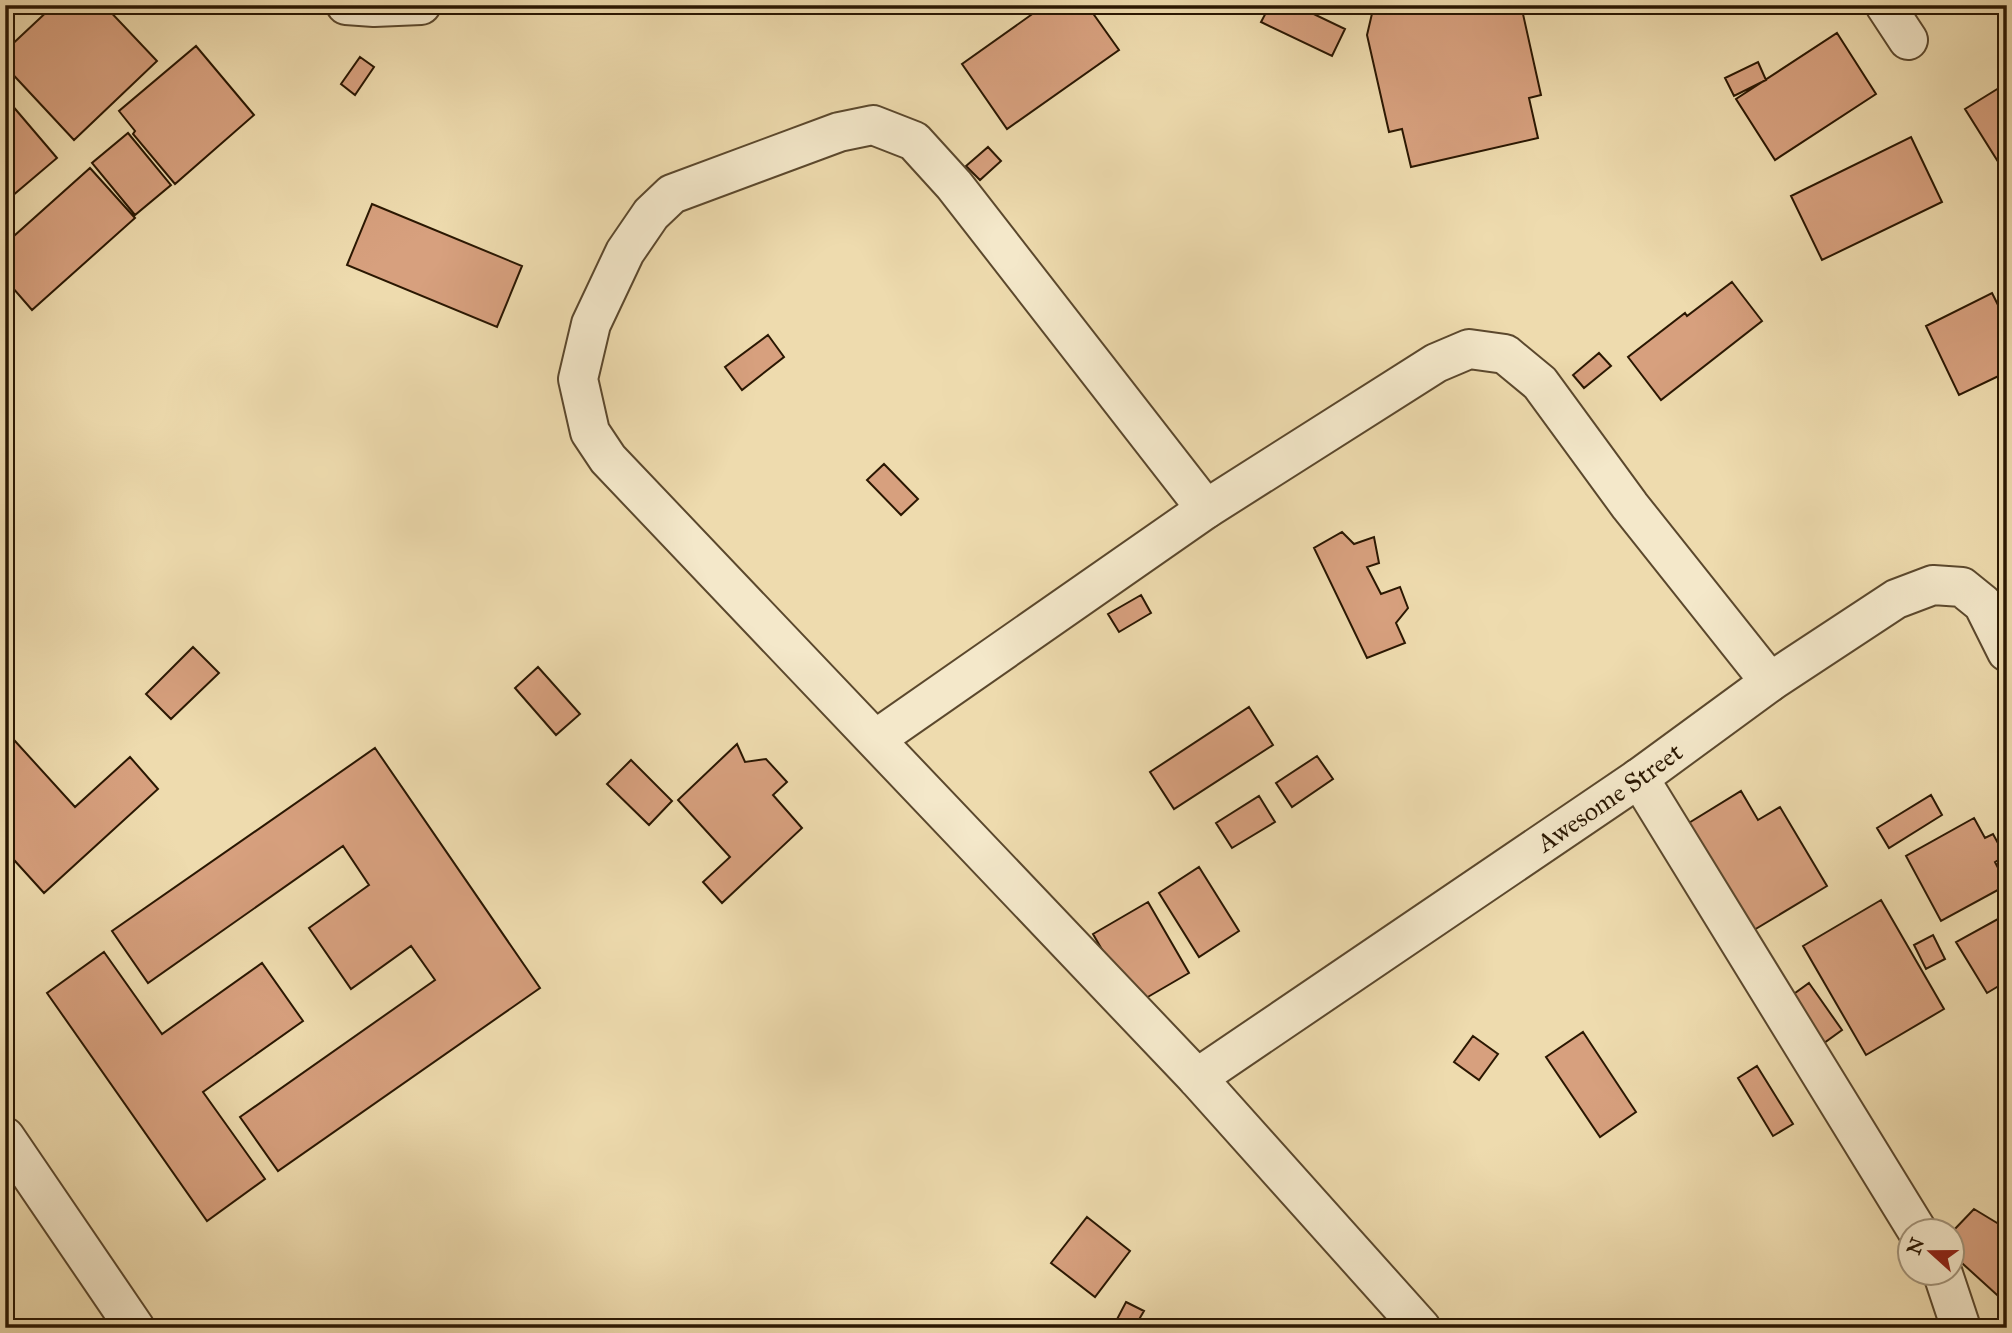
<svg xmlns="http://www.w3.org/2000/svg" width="2012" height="1333" font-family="'IM FELL Great Primer',serif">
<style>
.building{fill:#d7a07e;stroke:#2a1702;stroke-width:2}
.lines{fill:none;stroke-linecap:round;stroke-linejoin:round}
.street-casing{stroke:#5b482d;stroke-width:42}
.street{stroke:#f4e8ca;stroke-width:38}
.labels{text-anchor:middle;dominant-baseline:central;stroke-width:5;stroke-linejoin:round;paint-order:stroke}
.street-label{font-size:26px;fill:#2a1702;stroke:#f4e8ca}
</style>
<rect width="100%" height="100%" fill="#eedbae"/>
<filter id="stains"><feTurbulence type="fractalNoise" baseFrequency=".00286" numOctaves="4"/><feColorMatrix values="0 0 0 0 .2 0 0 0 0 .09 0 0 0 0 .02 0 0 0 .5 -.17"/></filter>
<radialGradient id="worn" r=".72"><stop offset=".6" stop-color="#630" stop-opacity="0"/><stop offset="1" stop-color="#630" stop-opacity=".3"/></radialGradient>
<!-- building -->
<path class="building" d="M54,5h50l53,56 -83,79 -69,-74v-15z
M1045,5h42l32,45 -112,79 -45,-65z
M1270,5h25l50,24 -13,27 -71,-34z
M1331,5h20l-4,8z
M1374,5h147l20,90 -12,3 9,40 -127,29 -9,-38 -13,3 -22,-97z
M1837,33l39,61 -101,66 -39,-61z
M196,46l58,69 -79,69 -42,-50 2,-3 -16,-20z
M360,57l14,10 -19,28 -14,-11z
M1758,62l8,18 -32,16 -9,-18z
M2007,83v93l-42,-67z
M5,97l52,61 -52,44z
M128,133l43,52 -36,30 -43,-52z
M1911,137l31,65 -120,58 -31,-64z
M988,147l13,14 -21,19 -14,-14z
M90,168l45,50 -103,92 -27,-31v-35z
M372,204l150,62 -25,61 -150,-62z
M1732,282l30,39 -101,79 -33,-43 57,-44 2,3z
M1992,293l15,30v49l-48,23 -33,-69z
M768,335l16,22 -42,33 -17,-23z
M1599,353l12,13 -27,22 -11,-13z
M884,464l34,35 -17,16 -34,-35z
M1342,532l12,12 20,-7 5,26 -12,4 14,27 19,-7 8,21 -12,15 9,20 -38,15 -53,-110z
M1141,595l10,18 -32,19 -11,-18z
M193,647l26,26 -48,46 -25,-25z
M538,667l42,47 -24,21 -41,-47z
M1249,707l24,38 -99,64 -24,-37z
M5,730l70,77 55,-50 28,32 -114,104 -39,-43z
M737,744l8,18 21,-3 21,23 -14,13 29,33 -80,75 -19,-21 27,-25 -52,-57z
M375,748l165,240 -262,183 -38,-54 195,-137 -24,-34 -60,43 -42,-61 60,-43 -26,-39 -195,137 -36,-52z
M1317,756l16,23 -41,28 -16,-24z
M631,760l41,41 -23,24 -42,-41z
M1741,791l17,29 22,-13 47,79 -83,50 -65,-107z
M1931,795l11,20 -53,33 -12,-20z
M1259,796l16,26 -43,26 -16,-25z
M1974,818l11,20 8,-4 12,22 -10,6 12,23 -66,36 -35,-65z
M1199,867l40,64 -40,26 -40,-64z
M1881,900l63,109 -78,46 -63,-109z
M1148,902l41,71 -55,32 -41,-71z
M2007,914v67l-20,12 -31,-51z
M1933,935l12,24 -19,10 -12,-24z
M104,952l58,82 100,-71 41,58 -100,71 62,87 -58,42 -160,-228z
M1809,983l33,47 -18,13 -33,-47z
M1583,1032l53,80 -36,25 -54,-80z
M1473,1036l25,18 -19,26 -25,-18z
M1757,1066l36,58 -20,12 -35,-58z
M1974,1209l33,20v75l-55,-50v-22z
M1087,1217l43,34 -35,46 -44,-34z
M1126,1302l18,9 -10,17h-14l-6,-3z"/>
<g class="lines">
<defs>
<g id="street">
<path d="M346,5l28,2 47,-2"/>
<path d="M1885,5l23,35"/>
<path d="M1206,509l-252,-324 -40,-44 -41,-16 -34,7 -167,62 -21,20 -26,38 -34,72 -13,55 12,53 18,27 589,619 224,250"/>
<path d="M876,739l330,-230 230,-146 33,-14 36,5 35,29 90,123 140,176"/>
<path d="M1639,778l279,454"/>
<path id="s1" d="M1197,1078l442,-300 131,-96 126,-83 37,-14 29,2 21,17 24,48"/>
<path d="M5,1137l130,191"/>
<path d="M1943,1274l18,54"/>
</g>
</defs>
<!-- street casing -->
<use href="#street" class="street-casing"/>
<!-- street -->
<use href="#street" class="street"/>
</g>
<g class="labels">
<!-- street labels -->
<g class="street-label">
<text stroke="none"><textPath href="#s1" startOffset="499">Awesome Street</textPath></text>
</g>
</g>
<!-- margin -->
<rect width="2012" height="1333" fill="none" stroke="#eedbae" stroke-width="28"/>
<rect x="7" y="7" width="1998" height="1319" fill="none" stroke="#2a1702" stroke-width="3.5"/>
<rect x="14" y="14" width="1984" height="1305" fill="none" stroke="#2a1702" stroke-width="2"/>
<!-- north arrow -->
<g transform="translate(1931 1252) rotate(291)"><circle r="33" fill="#f4e8ca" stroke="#a3947a" stroke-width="2"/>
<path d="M0-5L12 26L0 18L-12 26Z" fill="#8f2418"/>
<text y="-10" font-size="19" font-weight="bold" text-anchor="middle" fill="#2a1702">N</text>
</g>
<rect width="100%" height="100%" filter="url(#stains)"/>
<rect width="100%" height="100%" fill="url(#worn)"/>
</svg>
